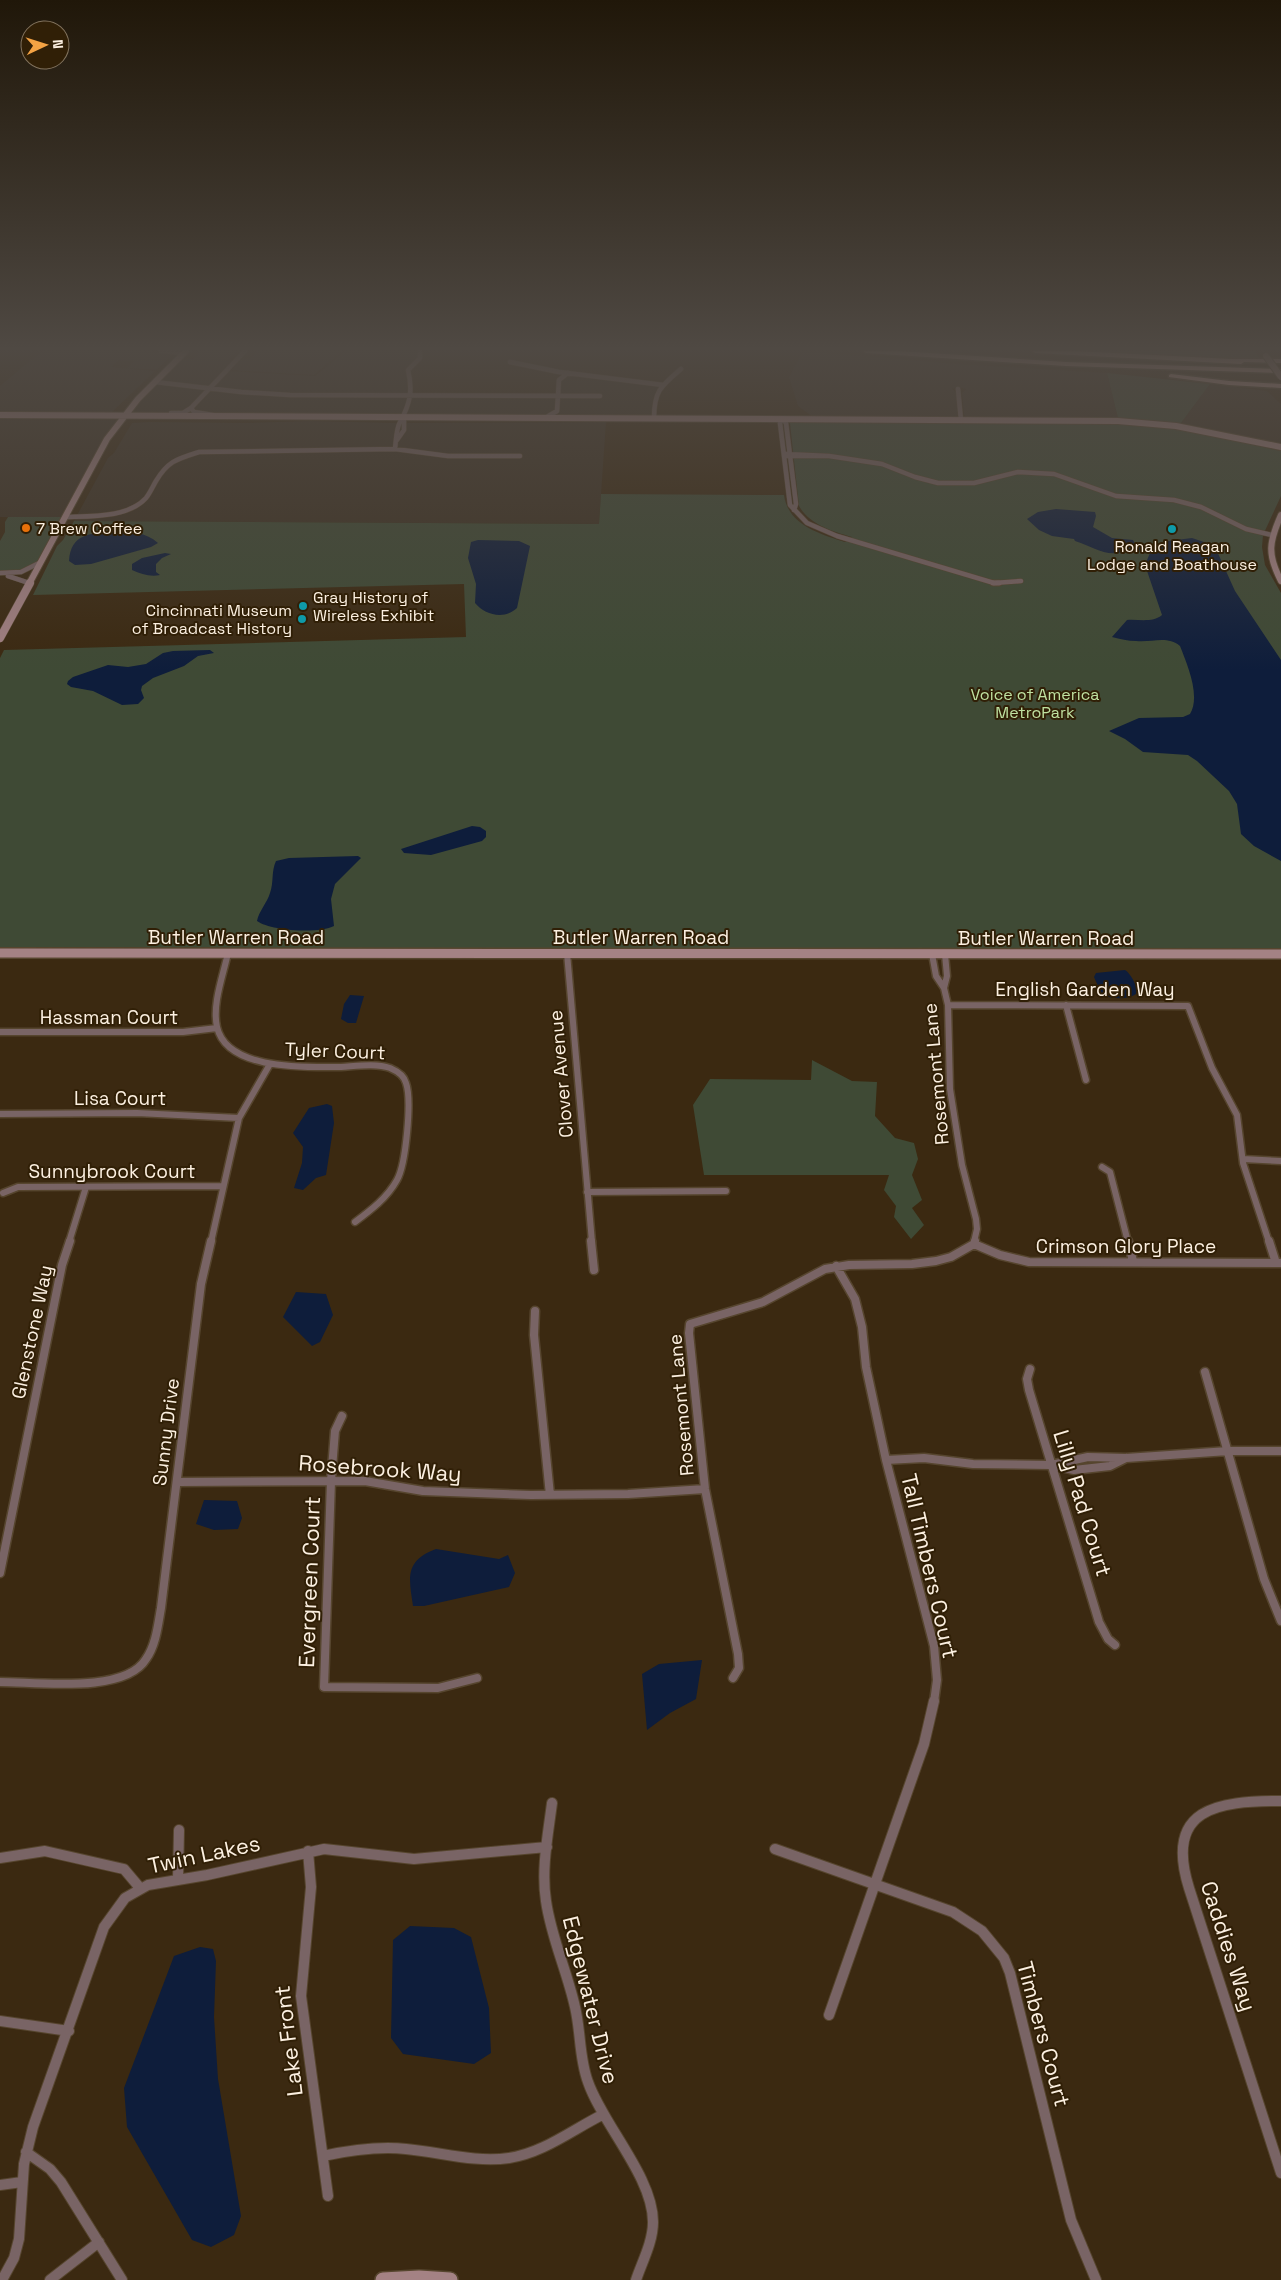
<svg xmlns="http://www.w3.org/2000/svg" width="1281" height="2280" font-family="'Space Grotesk',sans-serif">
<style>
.commercial{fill:#3e3223}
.green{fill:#3f4a35}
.water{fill:#0e1d3b}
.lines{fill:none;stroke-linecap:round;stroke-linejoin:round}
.street-far4-casing{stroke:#56452e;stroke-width:5.5}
.street-far3-casing{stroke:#56452e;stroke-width:7}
.street-far2-casing{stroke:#56452e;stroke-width:9}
.street-far1-casing{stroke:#56452e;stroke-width:11}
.street-casing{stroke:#56452e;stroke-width:12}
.secondary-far3-casing{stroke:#56452e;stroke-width:8}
.secondary-far2-casing{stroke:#56452e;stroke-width:9}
.secondary-far1-casing{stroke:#56452e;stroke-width:12}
.secondary-casing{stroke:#56452e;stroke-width:18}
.highway-casing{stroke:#56452e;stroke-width:3}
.street-far4{stroke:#796465;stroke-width:4.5}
.street-far3{stroke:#796465;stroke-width:5}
.street-far2{stroke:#796465;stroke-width:6}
.street-far1{stroke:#796465;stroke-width:8}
.street{stroke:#796465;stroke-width:10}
.secondary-far3{stroke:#a48284;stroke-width:6}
.secondary-far2{stroke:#a48284;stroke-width:8}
.secondary-far1{stroke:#a48284;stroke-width:9}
.secondary{stroke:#a48284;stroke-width:15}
.highway{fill:#e3afb2;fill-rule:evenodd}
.secondary-bridge-casing{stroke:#56452e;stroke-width:8;stroke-linecap:butt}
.secondary-bridge{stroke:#a48284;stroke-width:6}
.food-dot{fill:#e8710a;stroke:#301f06;stroke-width:2}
.culture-dot{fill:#0f9aa8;stroke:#301f06;stroke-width:2}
.labels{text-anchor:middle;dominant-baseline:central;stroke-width:4;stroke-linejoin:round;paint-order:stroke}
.far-poi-label{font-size:16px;fill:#fcf0e1;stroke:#301f06;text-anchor:start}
.far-park-label{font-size:16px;fill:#bfe1a1;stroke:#301f06}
.street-label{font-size:19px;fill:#fcf0e1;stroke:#301f06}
.near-street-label{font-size:22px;fill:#fcf0e1;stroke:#301f06}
</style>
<rect width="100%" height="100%" fill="#3b2911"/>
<!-- commercial -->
<path class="commercial" d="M42,351h96l36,2 -18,17 -29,-2 7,-7 -15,-1 -9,7 45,4 -43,41h-112v-26z
M200,351h39l-11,9 7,2 -9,9 89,5 30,-25h75l1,3 -12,14 4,17 -2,10h147l1,-15 6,-5 98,10 -10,14 1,19 -532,-1 -57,100h-65v-102l122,2 57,-59 14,1z
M257,351h85l-28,24 -83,-5 12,-12 6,1z
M803,351l154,13 150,9 11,45 -151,-1 -3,-2 -2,-22 4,-4 -7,-2 -7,2 5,4 1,22 -3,2h-142l-15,-11 -9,-29z
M1210,384l57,7 14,13v40l-100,-21z
M310,421l82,2 214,-1 -7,102 -525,-3 34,-63 6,-5 18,-30 18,-1 96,1z"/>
<!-- green -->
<path class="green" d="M1078,351h177l5,8z
M1107,373l103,11 -29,39 -63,-5z
M790,423h327l57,5 107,23v45l-18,39 -1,12 3,18 16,28v358l-1281,-4v-289l4,-8 462,-13 -2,-53 -431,11 24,-49 6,-6 11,-19 525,3 2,-30 183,1c4,30 36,39 61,47l7,-5c-20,-6 -42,-12 -53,-31z
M8,517h57l-26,46 -11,7 -28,3v-32l5,-9v-10z
M812,1060l40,21 25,1 -2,34 20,22 19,5 4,16 -6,16 10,25 -10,8 12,17 -13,14 -17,-22 2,-11 -12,-16 5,-15h-185l-11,-70 17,-26 101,1z"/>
<!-- water -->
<path class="water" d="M1056,509l39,3 1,4 -3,11 19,11 21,2 3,6 17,3 15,-8 24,-3 12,4 12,7 19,42 46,69v201l-27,-15 -13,-12 -4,-30 -8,-13 -32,-30 -9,-6 -45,-3 -18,-13 -16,-8 30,-13 44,-1 7,-3c11,-18 -3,-50 -10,-68 -13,-11 -29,-3 -44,-5 -8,0 -16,-2 -24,-4l15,-17c11,-1 26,3 35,-5l-17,-50 5,-12 -20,-5c-20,13 -35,-1 -55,-7l-1,-2 -22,-3 -13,-6 -12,-11 11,-7z
M112,531c16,0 34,1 46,12l-7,4 -60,17 -16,1 -6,-4c2,-28 21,-27 43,-30z
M478,540l41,1 11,5 -13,62c-13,12 -32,7 -42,-5l1,-19 -8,-26 3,-16z
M165,553l6,1 -9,4 -6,6v8l4,3c-10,2 -19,-1 -28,-5v-6l10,-6z
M210,650l4,3 -16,3 -14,10 -31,12 -11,8 -1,4 3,8 -6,6 -16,1 -29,-14 -22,-4 -4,-3 1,-3 5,-4 35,-12 20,2 18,-3 17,-11 10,-2z
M472,826l8,1 6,4v6l-4,4 -51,14 -27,-2 -3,-4z
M358,856l3,2 -26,26 -4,15 3,27c-15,8 -63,5 -77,-5 2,-10 10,-18 13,-28 4,-11 1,-21 6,-32l13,-3z
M1125,970c6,4 13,16 11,24 -9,6 -23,5 -34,1l-8,-18 2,-4z
M350,995l14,1 -8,27h-8l-7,-4 3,-15z
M327,1104l5,2 2,17 -8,52 -10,3 -13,12 -9,-2 8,-25 1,-16 -10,-14 16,-25z
M296,1292l30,2 7,21 -13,27 -8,4 -29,-29z
M204,1500l33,1 5,17 -4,11 -24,1 -18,-6z
M436,1549l63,10 9,-4 7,18 -6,14 -85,19h-11c-4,-28 -9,-45 23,-57z
M702,1660l-6,39 -26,14 -23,17 -5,-56 17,-10z
M410,1926l44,2 17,9 18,71 2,45 -17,11 -71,-10 -12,-16 2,-98z
M200,1947l13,2 3,12 -2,56 4,62 23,137 -7,19 -23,12 -19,-7 -65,-113 -3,-39 50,-132z"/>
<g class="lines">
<defs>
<path id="street-far4" d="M161,351l23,2
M510,362l49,10 104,13
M155,382l86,10 49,3 310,1
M958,389l3,31
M191,408l3,4 19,3
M171,413h12l8,-5 54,-57
M545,418l12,-7 2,-31 9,-7
M654,418c0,-27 7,-32 27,-49
M782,419l-2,4 10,82 17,18 30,13 157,47 27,-2
M782,419l4,4 10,81 -2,6
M397,440l7,-10v-12
M395,449c1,-8 1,-20 5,-27 10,-18 13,-31 8,-52l12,-12v-7
M786,454l43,2h-42
M829,456l53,8 33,13 23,6h36l44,-11 36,2 62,22 58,4 27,7 45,22 26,6
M65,517c25,-1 63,1 81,-19 4,-5 7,-12 10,-17 12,-20 21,-22 43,-29l196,-3 53,7h72
M0,573l21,-1 18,-9
M8,576l21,7"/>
<path id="street-far3" d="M993,583h6"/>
<path id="street-far2" d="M228,953c-5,23 -16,51 -11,74 10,44 90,40 124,40 16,-1 35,-4 49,1 7,3 14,7 16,15 6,17 0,81 -9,97 -10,18 -26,30 -42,42
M567,953l25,289
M932,954l4,22 8,12
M945,954l2,22 -3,12 4,17 2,84 12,76 14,54 1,10 -3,13
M948,1005l240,1 24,62 25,47 6,48 26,79
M1066,1005l20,75
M0,1032h183l34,-4
M0,1114l137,-1 102,5
M1243,1159l38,2
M1102,1167l8,5 18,70
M587,1192l139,-1
M3,1193l15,-6 204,-1
M69,1242l17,-55
M211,1242l28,-124 31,-54"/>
<path id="street-far1" d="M591,1241l3,29
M1128,1241l5,20
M1269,1241l7,22
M974,1244l26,11 29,7 252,1
M836,1266l19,33 7,28 4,40 20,93 48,186 3,34 -3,22
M535,1311l-1,24 16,160
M1030,1369l-3,10 2,11 70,232 9,17 7,6
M1205,1372l59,207 17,42
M342,1416l-7,15 -4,50 -7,206 114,1 39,-10
M886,1460l38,-2 49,6 78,1 23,5 36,-4 16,-8
M1051,1465l37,-8 38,1 102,-7h53
M178,1482l187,-1 58,10 108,4 97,-1 77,-5
M0,1573l62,-308 8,-24
M733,1678l6,-10 -1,-14 -33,-165 -16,-156 1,-9 73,-22 62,-33 24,-4 63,-1 24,-3 15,-4 23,-13 1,-3
M0,1682c37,0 125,12 146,-23 10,-14 12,-34 15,-51l40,-324 10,-43"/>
<path id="street" d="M1281,1801c-64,0 -117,7 -92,87l92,285
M552,1803c-4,32 -11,66 -6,98 5,36 21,70 29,106 6,25 4,51 13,75 15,43 65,95 65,140 0,20 -11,40 -17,58
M775,1849l178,63 29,19 22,27 6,15 61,247 25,60
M308,1851l3,36 -10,109 27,200
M0,1858l45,-7 79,18 16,19
M178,1879l1,-49
M829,2015l95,-271 10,-43
M0,2021l69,10
M26,2152l24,17 11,13 61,98
M323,2156c28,-6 55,-10 83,-7 34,3 69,14 103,9 34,-5 63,-28 93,-43
M0,2185l22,-3
M2,2280l12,-22 5,-19 5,-75 9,-37 71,-200 21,-29 23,-13 59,-10 117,-26 90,10 133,-12
M50,2280l49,-38"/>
<path id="secondary-far3" d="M0,415l1118,6 58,5 105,21
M1281,515c-12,27 -14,39 0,66
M29,584l78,-145 31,-40 48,-48"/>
<path id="secondary-far2" d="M0,638l30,-55"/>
<path id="secondary-far1" d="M0,953l1281,1"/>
<path id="secondary" d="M383,2280l36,-2 31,2"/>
<path id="highway" d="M863,351h36l167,11 215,7v4l-215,-7 -200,-13z
M1032,351h43l156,8h50v4l-37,-1 -3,2 -206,-11z
M1171,374l58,7 52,3v4l-52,-3 -60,-8v-2z"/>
</defs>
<!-- street-far4 casing -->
<use href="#street-far4" class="street-far4-casing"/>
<!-- street-far3 casing -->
<use href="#street-far3" class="street-far3-casing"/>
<!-- street-far2 casing -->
<use href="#street-far2" class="street-far2-casing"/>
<!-- street-far1 casing -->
<use href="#street-far1" class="street-far1-casing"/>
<!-- street casing -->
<use href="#street" class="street-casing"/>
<!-- secondary-far3 casing -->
<use href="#secondary-far3" class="secondary-far3-casing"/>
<!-- secondary-far2 casing -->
<use href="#secondary-far2" class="secondary-far2-casing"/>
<!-- secondary-far1 casing -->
<use href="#secondary-far1" class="secondary-far1-casing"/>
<!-- secondary casing -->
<use href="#secondary" class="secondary-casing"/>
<!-- highway casing -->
<use href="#highway" class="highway-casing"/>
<!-- street-far4 -->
<use href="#street-far4" class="street-far4"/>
<!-- street-far3 -->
<use href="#street-far3" class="street-far3"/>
<!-- street-far2 -->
<use href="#street-far2" class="street-far2"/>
<!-- street-far1 -->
<use href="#street-far1" class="street-far1"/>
<!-- street -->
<use href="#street" class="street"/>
<!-- secondary-far3 -->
<use href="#secondary-far3" class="secondary-far3"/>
<!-- secondary-far2 -->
<use href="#secondary-far2" class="secondary-far2"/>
<!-- secondary-far1 -->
<use href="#secondary-far1" class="secondary-far1"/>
<!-- secondary -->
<use href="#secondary" class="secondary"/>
<!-- highway -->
<use href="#highway" class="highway"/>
<defs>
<path id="secondary-bridge" d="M1266,356l15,21"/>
</defs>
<!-- secondary-bridge casing -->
<use href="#secondary-bridge" class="secondary-bridge-casing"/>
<!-- secondary-bridge -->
<use href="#secondary-bridge" class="secondary-bridge"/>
</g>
<!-- sky -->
<linearGradient id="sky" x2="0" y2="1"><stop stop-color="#201709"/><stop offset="0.52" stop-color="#4f4943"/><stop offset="1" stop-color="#4f4943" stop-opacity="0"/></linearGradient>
<rect width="1281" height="670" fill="url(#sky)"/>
<!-- markers -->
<circle class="food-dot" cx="26" cy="528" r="5"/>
<g class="culture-dot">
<circle cx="1172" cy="529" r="5"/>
<circle cx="303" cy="606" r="5"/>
<circle cx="302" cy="619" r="5"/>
</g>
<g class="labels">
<!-- far-poi labels -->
<g class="far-poi-label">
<text x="36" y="528">7 Brew Coffee</text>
<text x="1172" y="546" text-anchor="middle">Ronald Reagan<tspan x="1172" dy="18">Lodge and Boathouse</tspan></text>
<text x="313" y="597">Gray History of<tspan x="313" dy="18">Wireless Exhibit</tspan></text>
<text x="292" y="610" text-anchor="end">Cincinnati Museum<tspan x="292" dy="18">of Broadcast History</tspan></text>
</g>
<!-- far-park labels -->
<g class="far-park-label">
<text x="1035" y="694">Voice of America<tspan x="1035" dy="18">MetroPark</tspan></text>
</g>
<!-- street labels -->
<g class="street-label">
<text x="236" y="937">Butler Warren Road</text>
<text x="641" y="937">Butler Warren Road</text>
<text x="1046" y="938">Butler Warren Road</text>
<text x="1085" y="989">English Garden Way</text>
<text x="109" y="1017">Hassman Court</text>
<text transform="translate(335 1051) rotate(2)">Tyler Court</text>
<text transform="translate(561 1074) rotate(-95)">Clover Avenue</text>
<text transform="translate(936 1074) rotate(-95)">Rosemont Lane</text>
<text x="120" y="1098">Lisa Court</text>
<text x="112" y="1171">Sunnybrook Court</text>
<text x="1126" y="1246">Crimson Glory Place</text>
<text transform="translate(32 1332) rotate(-78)">Glenstone Way</text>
<text transform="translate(681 1405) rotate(-95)">Rosemont Lane</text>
<text transform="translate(166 1432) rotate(-83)">Sunny Drive</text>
</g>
<!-- near-street labels -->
<g class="near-street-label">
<text transform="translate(380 1468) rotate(4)">Rosebrook Way</text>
<text transform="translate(1083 1503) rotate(73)">Lilly Pad Court</text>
<text transform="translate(930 1566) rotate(77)">Tall Timbers Court</text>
<text transform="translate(309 1582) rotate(-88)">Evergreen Court</text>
<text transform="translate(204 1854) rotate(-12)">Twin Lakes</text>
<text transform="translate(1229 1946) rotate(72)">Caddies Way</text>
<text transform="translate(591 2000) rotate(76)">Edgewater Drive</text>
<text transform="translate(1044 2034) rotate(75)">Timbers Court</text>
<text transform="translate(288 2041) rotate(-97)">Lake Front</text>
</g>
</g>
<!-- north arrow -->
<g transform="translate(45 45) rotate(86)"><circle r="24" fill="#301f06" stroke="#82735e"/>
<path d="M0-4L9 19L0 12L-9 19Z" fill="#f4a344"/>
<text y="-8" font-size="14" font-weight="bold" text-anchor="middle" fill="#fcf0e1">N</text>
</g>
</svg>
